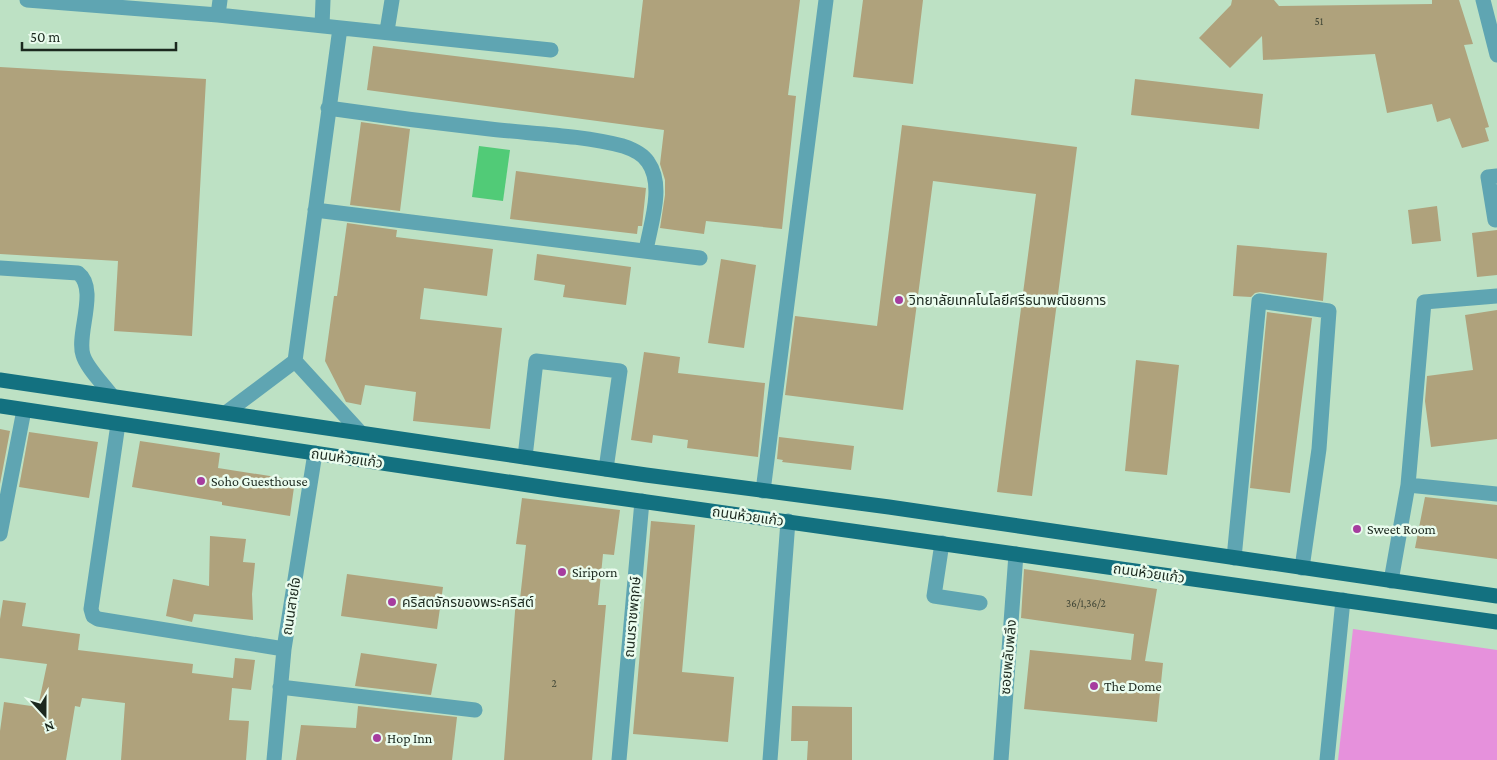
<svg xmlns="http://www.w3.org/2000/svg" width="1497" height="760" font-family="'Crimson Pro','Noto Sans Thai',serif">
<style>
.green{fill:#e691dc}
.water{fill:#51cb77}
.building{fill:#afa27c}
.lines{fill:none;stroke-linecap:round;stroke-linejoin:round}
.minor{stroke:#5fa5b2;stroke-width:15}
.major{stroke:#137180;stroke-width:15}
.poi-dot{fill:#a63d9f;stroke:#eafcee;stroke-width:2}
.labels{text-anchor:middle;dominant-baseline:central;stroke-width:5;stroke-linejoin:round;paint-order:stroke}
.number-label{font-size:11px;fill:#404636}
.poi-label{font-size:14px;fill:#1b281e;stroke:#eafcee;text-anchor:start}
.street-label{font-size:14px;fill:#1b281e;stroke:#eafcee}
</style>
<rect width="100%" height="100%" fill="#bde1c4"/>
<!-- green -->
<path class="green" d="M1353,629l144,21v110h-159z"/>
<!-- water -->
<path class="water" d="M479,146l31,4 -7,51 -31,-4z"/>
<!-- building -->
<path class="building" d="M643,0h157l-12,95 8,1 -14,133 -76,-8 -2,13 -44,-6 5,-33v-15l-5,-16 4,-34 -297,-40 6,-44 261,32z
M863,0h60l-10,84 -60,-7z
M1232,0h42l5,6 153,-2v-4h27l14,44 -9,1 25,82 -4,1 4,13 -27,7 -12,-30 -13,4 -5,-18 -45,9 -12,-59 -112,6 -1,-24 -32,32 -31,-30 32,-33z
M0,67l206,12 -14,257 -78,-5 4,-70 -118,-7z
M1135,79l128,15 -4,35 -128,-14z
M361,122l49,7 -10,82 -50,-6z
M902,125l175,22 -45,349 -35,-4 39,-298 -103,-13 -30,229 -118,-15 10,-79 82,10z
M516,171l130,17 -4,38h-4l-1,8 -127,-15z
M1437,206l4,35 -29,3 -4,-34z
M347,223l50,7 -1,7 97,12 -6,47 -63,-8 -4,31 82,9 -12,101 -77,-8 3,-29 -51,-7 -4,20 -15,-3 -21,-41 9,-65h3z
M1497,230v45l-20,2 -5,-44z
M1237,245l90,8 -4,48 -63,-9 -5,1 -4,4 -18,-1z
M537,254l94,13 -5,38 -63,-8 2,-12 -31,-5z
M721,259l35,6 -12,83 -36,-5z
M1497,310v129l-66,8 -6,-46 2,-25 46,-6 -8,-55z
M1267,312l45,6 -22,175 -40,-5z
M644,352l36,5 -2,16 87,10 -7,74 -71,-9 1,-8 -35,-5 -1,8 -21,-3z
M1136,360l43,5 -12,110 -42,-4z
M0,429l10,2 -10,53z
M29,432l69,10 -9,56 -70,-11z
M779,437l75,9 -3,24 -69,-8 1,-2 -6,-1z
M140,441l80,12 -2,15 77,12 -5,36 -68,-11v-3l-90,-15z
M1425,497l72,8v54l-82,-11z
M522,498l98,12 -6,45 -11,-1 -5,51h8l-14,155h-88l12,-162 4,1 6,-54 -10,-1z
M651,521l44,4 -13,147 52,5 -6,65 -95,-8z
M210,536l36,3 -3,23 12,1 -3,31 1,26 -59,-6 -2,8 -26,-6 7,-37 36,7z
M1024,569l133,20 -12,72 18,2 -6,59 -133,-13 6,-59 101,10 3,-26 -113,-16z
M347,574l96,13 -6,42 -96,-13z
M3,600l23,3 -4,23 58,8 -2,16 115,14 -1,9 41,5 2,-20 20,2 -4,30 -19,-2 -3,32 20,1 -3,39h-125l4,-57 -43,-5 -2,9 -5,-1 -9,54h-66v-29l4,-29 34,5 9,-43 -47,-6v-39z
M361,653l76,11 -6,31 -76,-9z
M358,706l99,11 -5,43h-156l5,-35 55,3z
M792,706l60,1v53h-45l1,-19h-17z"/>
<g class="lines">
<!-- minor -->
<path class="minor" d="M27,0l191,15
M220,0l-2,15 333,35
M1483,0l14,55
M322,26l1,-26
M387,31l5,-31
M328,108c54,8 108,15 162,21 44,5 90,6 133,17 9,3 20,8 25,16 17,24 2,63 -2,89
M315,210l385,48
M1495,220l-7,-43 9,-1
M0,268l78,5c21,16 -2,61 5,82 3,12 22,31 29,41
M295,361l64,70
M227,412l68,-51 45,-333
M118,424l-27,185 2,7 5,3 186,30
M525,457l11,-96 84,10 -14,98
M1408,485l89,9
M763,491l63,-491
M0,534l24,-124
M942,543l-8,53 46,7
M1234,558l25,-257 70,10 -10,138 -17,119
M1391,581l17,-96 16,-183 73,-6
M280,687l195,23
M274,760l10,-111 31,-196
M619,760l23,-259
M770,760l18,-239
M1001,760l15,-206
M1327,760l16,-160"/>
<!-- major -->
<path class="major" d="M0,380l646,95 243,32 608,89
M0,406l562,84 935,132"/>
</g>
<!-- markers -->
<g class="poi-dot">
<circle cx="899" cy="300" r="5"/>
<circle cx="201" cy="481" r="5"/>
<circle cx="1357" cy="529" r="5"/>
<circle cx="562" cy="572" r="5"/>
<circle cx="392" cy="602" r="5"/>
<circle cx="1094" cy="686" r="5"/>
<circle cx="377" cy="738" r="5"/>
</g>
<g class="labels">
<!-- number labels -->
<g class="number-label">
<text x="1319" y="21">51</text>
<text x="1086" y="603">36/1,36/2</text>
<text x="554" y="683">2</text>
</g>
<!-- poi labels -->
<g class="poi-label">
<text x="909" y="300">วิทยาลัยเทคโนโลยีศรีธนาพณิชยการ</text>
<text x="211" y="481">Soho Guesthouse</text>
<text x="1367" y="529">Sweet Room</text>
<text x="572" y="572">Siriporn</text>
<text x="402" y="602">คริสตจักรของพระคริสต์</text>
<text x="1104" y="686">The Dome</text>
<text x="387" y="738">Hop Inn</text>
</g>
<!-- street labels -->
<g class="street-label">
<text transform="translate(347 458) rotate(8)">ถนนห้วยแก้ว</text>
<text transform="translate(748 516) rotate(8)">ถนนห้วยแก้ว</text>
<text transform="translate(1149 573) rotate(8)">ถนนห้วยแก้ว</text>
<text transform="translate(291 606) rotate(-81)">ถนนสายใจ</text>
<text transform="translate(632 617) rotate(-85)">ถนนราชพฤกษ์</text>
<text transform="translate(1008 657) rotate(-85)">ซอยพลับพลึง</text>
</g>
</g>
<!-- north arrow -->
<g transform="translate(45 715) rotate(159)" stroke="#eafcee" stroke-width="4" paint-order="stroke">
<path d="M0-4L9 19L0 12L-9 19Z" fill="#1b281e"/>
<text y="-8" font-size="14" font-weight="bold" text-anchor="middle" fill="#1b281e">N</text>
</g>
<!-- scale -->
<path d="M22 42v8h154v-8" fill="none" stroke="#1b281e" stroke-width="2.5"/>
<text x="30" y="42" font-size="15" fill="#1b281e" stroke="#eafcee" stroke-width="4" paint-order="stroke">50 m</text>
</svg>
